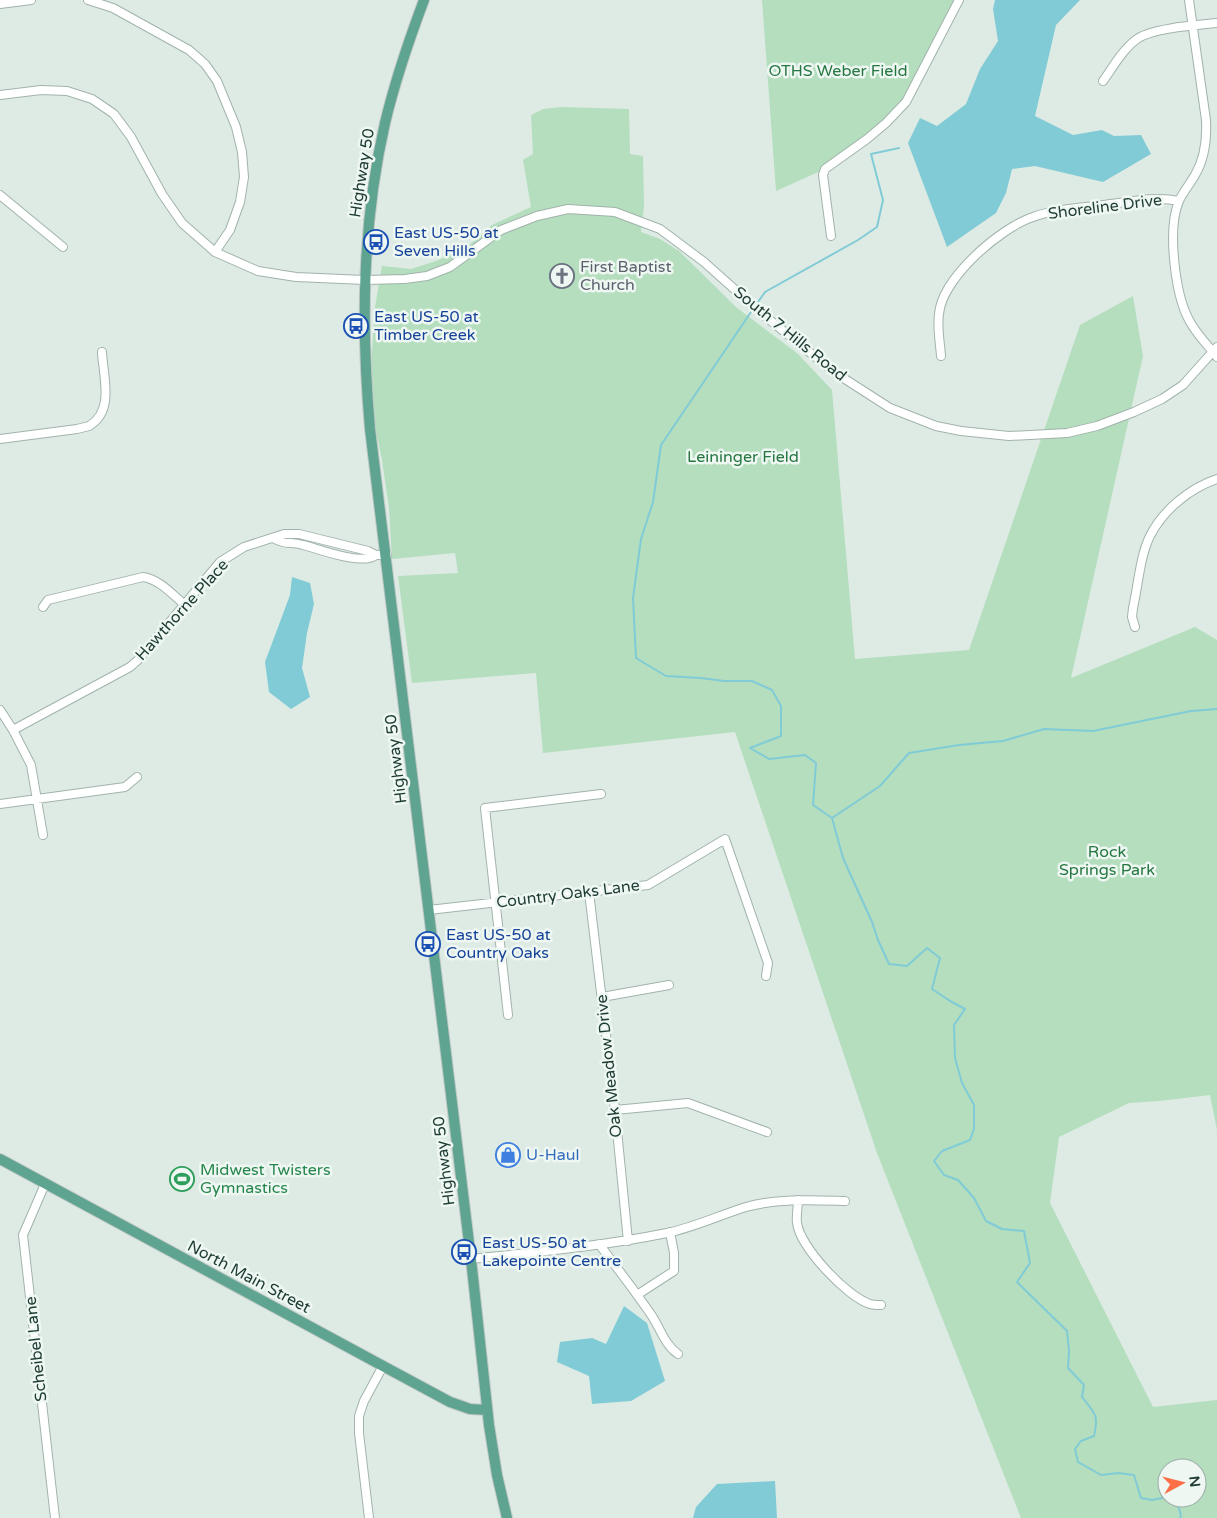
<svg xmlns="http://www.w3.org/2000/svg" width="1217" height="1518" font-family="'Varela Round',sans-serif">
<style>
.green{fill:#b4debe;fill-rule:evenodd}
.water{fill:#80cbd6}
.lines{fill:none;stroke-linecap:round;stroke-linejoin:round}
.stream{stroke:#80cbd6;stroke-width:2}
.minor-casing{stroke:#a1b3ab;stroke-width:10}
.major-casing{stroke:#c0c8c6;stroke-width:12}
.minor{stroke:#fff;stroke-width:8}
.major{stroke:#5ea490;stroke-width:10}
.labels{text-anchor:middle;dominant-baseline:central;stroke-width:5;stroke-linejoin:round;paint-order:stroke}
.park-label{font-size:16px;fill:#257641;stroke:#eef7f2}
.street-label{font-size:16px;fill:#1e3c33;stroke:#eef7f2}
.transit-label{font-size:16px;fill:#164399;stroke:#eef7f2;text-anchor:start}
.worship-label{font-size:16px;fill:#5b616d;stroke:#eef7f2;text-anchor:start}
.shop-label{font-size:16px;fill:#366cbe;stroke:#eef7f2;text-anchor:start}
.leisure-label{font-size:16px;fill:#27864d;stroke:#eef7f2;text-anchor:start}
</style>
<rect width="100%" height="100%" fill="#deebe4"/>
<!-- green -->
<path class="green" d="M762,0h197l-63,113 -71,56 -49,22z
M561,107l68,2 1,45 13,2 1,51 -3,25 19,7 19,12 57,56 62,47 34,36 23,269 114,-9 111,-325 53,-29 10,60 -72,322 124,-51 22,13v490l-7,-35 -51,6 -30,2 -70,34 -9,66 103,204 64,-7v118h-196l-144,-365 -142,-421 -192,21 -7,-80 -124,10 -14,-107 60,-3 -3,-20 -63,6 -3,-51 -7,-48 -9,-42 -2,-52 4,-59 7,-41 29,3 25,-8 31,-14 25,-22 39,-18 -8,-47 10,-6 -2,-39 12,-6zM1167,1468h30v30h-30z"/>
<!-- water -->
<path class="water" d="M995,0h85l-24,25 -21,91 38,19 29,-5 12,6 27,-1 10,19 -48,28 -68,-16 -23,3 -6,24 -10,20 -49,34 -39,-104 12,-25 17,8 29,-22 14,-35 18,-28 -5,-32z
M292,577l18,6 4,21 -7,29 -5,35 8,29 -19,12 -22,-17 -4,-30 25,-67z
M624,1306l23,17 18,58 -34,20 -39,3 -3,-28 -32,-14 3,-20 32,-4 14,6z
M775,1481l2,37h-84l3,-11 21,-23z"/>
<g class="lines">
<!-- stream -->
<path class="stream" d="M758,302l7,-10 93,-52 19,-13 6,-27 -12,-46 28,-6
M751,312l-90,133 -8,57 -12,37 -8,59 3,60 30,18 35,2 23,3h28l20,9 9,16v30l-31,12 19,11 36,-4 11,8 -3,42 19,13
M832,818l11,40 29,64 6,18 11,24 18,2 20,-18 13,10 -8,31 18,12 15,8 -11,16 1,33 7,25 12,22v24l-4,11 -28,11 -8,10 10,14 14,5 16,18 12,23 16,8 22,2 6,32 -13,19 50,49 2,20 -1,17 16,17 -2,12c13,17 17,17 12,39l-13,5 -6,8 3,13 23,13 17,-2 16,2 7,23 11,2 15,-3
M832,818l48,-32 29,-33 50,-8 44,-4 41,-12 49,2 98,-20 26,-2
M1169,1498l7,2 5,15 -1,3"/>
<defs>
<path id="minor" d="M88,0l25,8 76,42 16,14 12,17 19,46 6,25 2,25 -4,25 -10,28 -15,22
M1189,0l17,120c1,19 -1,38 -11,55 -5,9 -12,17 -16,26 -12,28 -4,93 10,119 7,14 19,25 28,37
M0,4l31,-4
M1103,81c10,-14 20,-32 34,-42 15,-11 61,-14 80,-16
M0,95l41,-5 26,1 25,8 22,15 17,23 31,57 20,29 33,29 43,19 38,6 69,3 40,-1 22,-3 23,-9 51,-37 36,-14 31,-7 47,3 45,17 44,33 56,50 74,60 56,36 46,18 25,5 48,5 58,-3 30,-7 37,-14 28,-13 21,-14 34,-38
M0,195l63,52
M831,236l-8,-61 2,-6 42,-30 19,-16 20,-21 53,-102
M941,356c-1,-14 -4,-28 -2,-42 3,-36 61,-86 94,-97 22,-8 47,-9 71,-12 25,-3 50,-9 75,-4
M0,439l77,-10c4,-1 8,-2 12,-3 26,-15 14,-50 13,-74
M273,538c14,8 16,3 30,7 16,4 59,21 73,10
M43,607l5,-7 95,-23c16,2 30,18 42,28
M1135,627l-3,-10 1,-9c5,-22 7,-52 17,-72 13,-26 40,-48 67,-57
M0,710l13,20 18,35 12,70
M13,730l117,-63 8,-7 82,-98 24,-15 40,-13h15l69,17 8,4h11
M0,804l125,-17 12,-10
M589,892l26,218 13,131
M429,910l219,-25 77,-46 43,124 -2,13
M602,997l67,-12
M508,1015l-23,-207 116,-14
M615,1110l73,-7 79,29
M45,1184l-22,51 32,283
M798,1200c0,7 -2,16 -1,23 3,24 50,74 73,81 3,1 8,1 11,1
M599,1244c18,24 36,47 53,72 9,14 13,29 26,38
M471,1259c66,-7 132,-13 196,-26 28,-6 53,-18 79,-26 32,-9 67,-7 99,-6
M637,1295l37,-24v-18l-4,-21
M369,1518l-10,-85v-17l5,-15 19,-35"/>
<path id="major" d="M424,0c-15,40 -29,81 -39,123 -23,101 -24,203 -15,306l101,830 18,166 8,50 10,43
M0,1159l383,207 67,36 20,7 17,1"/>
</defs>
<!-- minor casing -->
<use href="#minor" class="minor-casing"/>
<!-- major casing -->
<use href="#major" class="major-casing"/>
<!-- minor -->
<use href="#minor" class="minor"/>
<!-- major -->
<use href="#major" class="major"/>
</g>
<!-- icons -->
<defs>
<symbol id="bus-ring" viewBox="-11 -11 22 22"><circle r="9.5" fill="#eef7f2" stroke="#1a4fb4" stroke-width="1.5"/><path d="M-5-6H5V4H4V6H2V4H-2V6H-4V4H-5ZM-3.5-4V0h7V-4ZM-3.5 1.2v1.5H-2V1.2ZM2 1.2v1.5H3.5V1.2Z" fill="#1a4fb4"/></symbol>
<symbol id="church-ring" viewBox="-11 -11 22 22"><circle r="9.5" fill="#eef7f2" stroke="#6b7280" stroke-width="1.5"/><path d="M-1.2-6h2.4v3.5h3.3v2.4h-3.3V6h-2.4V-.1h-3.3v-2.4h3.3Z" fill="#6b7280"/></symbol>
<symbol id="shop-ring" viewBox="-11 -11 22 22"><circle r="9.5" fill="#eef7f2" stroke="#3f7fe0" stroke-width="1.5"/><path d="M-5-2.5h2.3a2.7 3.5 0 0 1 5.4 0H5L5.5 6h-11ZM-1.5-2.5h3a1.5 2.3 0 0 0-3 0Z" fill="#3f7fe0"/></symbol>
<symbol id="stadium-ring" viewBox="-11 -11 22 22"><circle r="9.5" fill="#eef7f2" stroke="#2e9e5b" stroke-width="1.5"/><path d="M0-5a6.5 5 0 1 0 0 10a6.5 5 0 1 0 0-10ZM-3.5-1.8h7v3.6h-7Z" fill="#2e9e5b"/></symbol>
</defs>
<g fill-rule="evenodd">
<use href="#bus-ring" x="362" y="228" width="28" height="28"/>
<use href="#church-ring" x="548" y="262" width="28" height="28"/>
<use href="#bus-ring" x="342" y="312" width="28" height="28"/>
<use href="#bus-ring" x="414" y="930" width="28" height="28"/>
<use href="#shop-ring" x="494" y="1141" width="28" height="28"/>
<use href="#stadium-ring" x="168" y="1165" width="28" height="28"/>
<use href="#bus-ring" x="450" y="1238" width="28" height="28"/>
</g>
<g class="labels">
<!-- park labels -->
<g class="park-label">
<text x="838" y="71">OTHS Weber Field</text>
<text x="743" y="457">Leininger Field</text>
<text x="1107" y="852">Rock<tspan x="1107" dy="18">Springs Park</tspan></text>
</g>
<!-- street labels -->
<g class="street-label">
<text transform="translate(362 173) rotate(-81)">Highway 50</text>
<text transform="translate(1105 207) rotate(-7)">Shoreline Drive</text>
<text transform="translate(790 334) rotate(39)">South 7 Hills Road</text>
<text transform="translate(182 610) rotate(-48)">Hawthorne Place</text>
<text transform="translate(396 759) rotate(-97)">Highway 50</text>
<text transform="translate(568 894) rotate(-7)">Country Oaks Lane</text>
<text transform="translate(609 1066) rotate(-96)">Oak Meadow Drive</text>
<text transform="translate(444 1161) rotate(-97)">Highway 50</text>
<text transform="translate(249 1277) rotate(28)">North Main Street</text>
<text transform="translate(36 1349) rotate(-96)">Scheibel Lane</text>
</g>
<!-- transit labels -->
<g class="transit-label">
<text x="394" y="233">East US-50 at<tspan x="394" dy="18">Seven Hills</tspan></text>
<text x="374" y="317">East US-50 at<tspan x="374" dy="18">Timber Creek</tspan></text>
<text x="446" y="935">East US-50 at<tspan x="446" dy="18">Country Oaks</tspan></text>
<text x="482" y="1243">East US-50 at<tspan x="482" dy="18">Lakepointe Centre</tspan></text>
</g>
<!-- worship labels -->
<g class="worship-label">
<text x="580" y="267">First Baptist<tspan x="580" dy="18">Church</tspan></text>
</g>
<!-- shop labels -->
<g class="shop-label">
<text x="526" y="1155">U-Haul</text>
</g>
<!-- leisure labels -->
<g class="leisure-label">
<text x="200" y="1170">Midwest Twisters<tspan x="200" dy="18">Gymnastics</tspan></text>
</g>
</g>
<!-- north arrow -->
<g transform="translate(1182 1483) rotate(83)"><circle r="24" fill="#eef7f2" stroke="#9baca6"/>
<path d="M0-4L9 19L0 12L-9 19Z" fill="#fe6f48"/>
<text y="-8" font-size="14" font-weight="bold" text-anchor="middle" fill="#1e3c33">N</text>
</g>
</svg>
